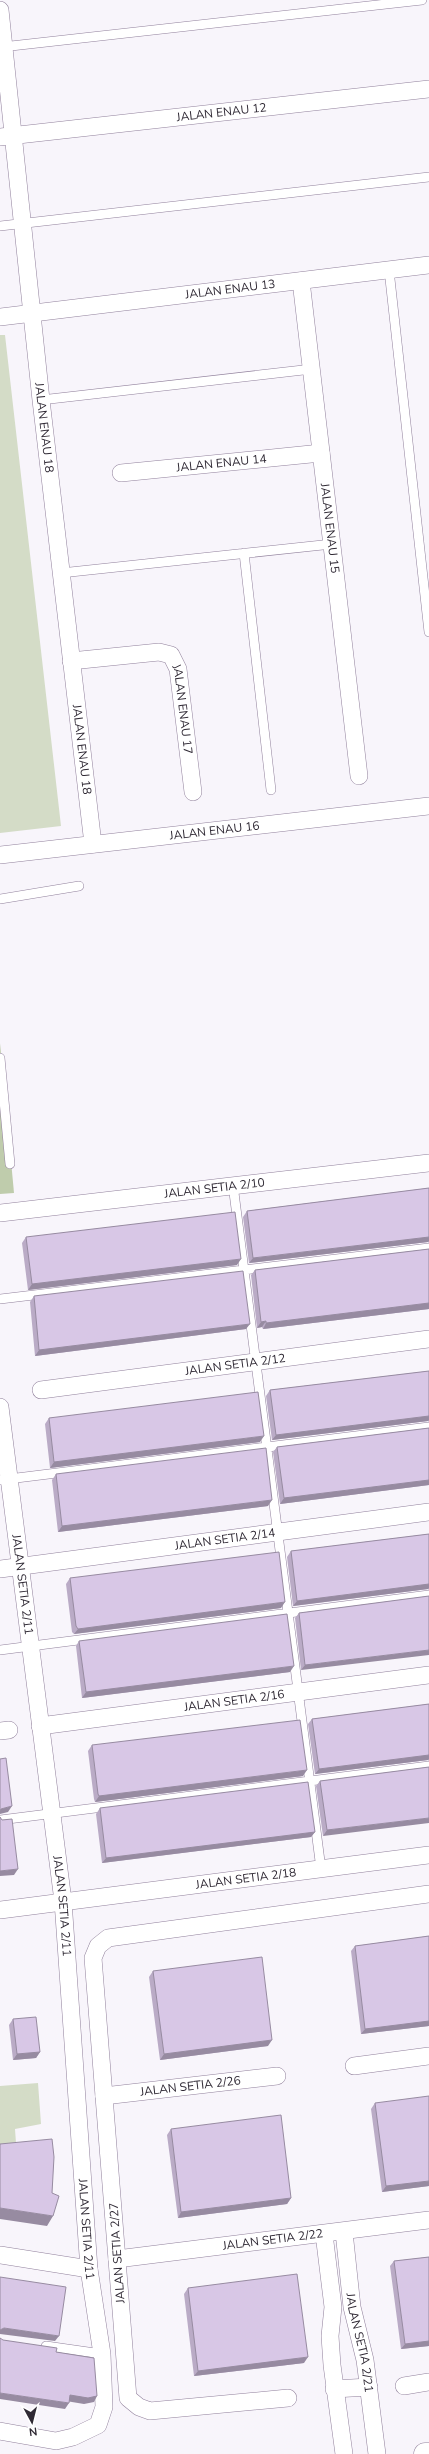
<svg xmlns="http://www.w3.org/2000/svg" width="429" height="2454" font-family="'Nunito Sans',sans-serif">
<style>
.green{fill:#d4dcc7}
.forest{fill:#bfccac}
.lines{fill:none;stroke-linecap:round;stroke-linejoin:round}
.service-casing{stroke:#91819c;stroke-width:10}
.minor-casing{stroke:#91819c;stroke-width:18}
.tertiary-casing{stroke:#91819c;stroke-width:23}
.service{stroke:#fff;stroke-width:9}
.minor{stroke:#fff;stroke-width:17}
.tertiary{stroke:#fff;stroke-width:22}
.wall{fill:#baabc6}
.shaded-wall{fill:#978ba1}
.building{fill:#d8c7e6;stroke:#978ba1}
.labels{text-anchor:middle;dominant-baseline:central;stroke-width:4;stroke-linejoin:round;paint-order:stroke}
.street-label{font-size:12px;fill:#2f2934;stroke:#fff}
</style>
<rect width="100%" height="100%" fill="#f8f5fb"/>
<!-- green -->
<path class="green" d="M0,335h5l56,491 -61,7z
M38,2083l3,41 -26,5 1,14 -16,2v-59z"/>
<!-- forest -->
<path class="forest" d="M0,1043l14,150 -14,1z"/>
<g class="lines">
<defs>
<path id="service" d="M2,47l420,-47
M0,226l429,-49
M389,270l40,362
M41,400l271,-31
M244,553l27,237
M61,573l271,-29
M0,899l79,-13
M0,1058l10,106
M233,1185l88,684
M0,1299l429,-51
M0,1480l429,-53
M0,1650l429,-55
M0,1820l429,-54
M46,2346l56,8"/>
<g id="minor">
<path id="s1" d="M0,10l41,390 52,444"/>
<path id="s2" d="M0,137l429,-48"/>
<path id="s3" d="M301,281l58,495"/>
<path id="s4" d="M0,317l429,-52"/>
<path id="s5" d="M121,473l200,-20"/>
<path id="s6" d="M71,661l88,-9 12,3 7,14 15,123"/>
<path id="s7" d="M0,855l429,-49"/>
<path id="s8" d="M0,1213l429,-50"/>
<path id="s9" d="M41,1390l388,-51"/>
<path id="s10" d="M0,1407l63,494 26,368 13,85 2,53 -6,18 -25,12 -17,4 -56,-10"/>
<path id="s11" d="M0,1569l429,-57"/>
<path id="s12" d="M40,1726l389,-51"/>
<path d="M0,1731l9,-1"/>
<path id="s13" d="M0,1910l429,-55"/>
<path d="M354,2066l75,-10"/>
<path id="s14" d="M104,2096l173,-20"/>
<path id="s15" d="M344,2232l8,75 13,53 12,94"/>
<path d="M324,2234l9,73 -3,29 2,29 12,89"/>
<path d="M0,2255l89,14"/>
<path id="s16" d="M117,2259l312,-39"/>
<path d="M404,2386l25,-4"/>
<path d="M334,2389l35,-2"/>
<path d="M288,2398l-138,13 -11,-4 -11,-9 -35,-440 5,-12 10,-8 321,-44"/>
</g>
<path id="tertiary" d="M425,2454h4"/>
</defs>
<!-- service casing -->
<use href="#service" class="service-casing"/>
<!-- minor casing -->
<use href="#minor" class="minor-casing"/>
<!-- tertiary casing -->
<use href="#tertiary" class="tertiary-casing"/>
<!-- service -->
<use href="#service" class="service"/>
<!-- minor -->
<use href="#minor" class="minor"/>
<!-- tertiary -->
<use href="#tertiary" class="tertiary"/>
</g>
<!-- wall -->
<path class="wall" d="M429,1188v55l-1,-1 -179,21 -6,-46 4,-6z
M26,1237l211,28 -209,25 -6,-47z
M429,1249v60l-166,20 -1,-2 -5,1 -6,-53 4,-5z
M34,1296l212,33 -211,27 -5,-54z
M429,1371v51l-1,-1 -156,19 -6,-44 4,-6z
M49,1418l211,24 -210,26 -5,-44z
M429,1428v57l-149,19 -7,-52 4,-5z
M56,1474l212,32 -210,26 -6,-52z
M429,1534v56l-1,-1 -135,17 -6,-49 4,-6z
M70,1578l211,30 -207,26 -2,-2 -6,-48z
M429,1596l-128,74 -6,-52 4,-5z
M79,1641l211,31 -208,26 -6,-52z
M429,1704v57l-1,-1 -113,14 -7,-50 4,-5z
M92,1745l211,31 -208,26 -1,-3 -6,-48z
M429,1767l-106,69 -7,-50 4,-5z
M100,1808l215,24 -4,5 -209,26 -6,-49z
M429,1936v90l-68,8 -10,-83 4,-5z
M153,1971l115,75 -108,14 -11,-83z
M13,2019l27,33 -4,6 -23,2 -4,-35z
M375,2103l54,83 -47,6 -11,-83z
M171,2129l120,69 -4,6 -109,14 -11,-83z
M429,2257v89l-28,3 -11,-83 4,-5z
M188,2288l116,75 -110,13 -10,-82z"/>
<!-- shaded-wall -->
<path class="shaded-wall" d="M429,1237v4l-1,1 -179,21 4,-5z
M241,1259l-4,6 -209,25 4,-6z
M429,1303v6l-166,20 3,-6z
M266,1321l-4,6 -5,1 4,-6z
M250,1324l-4,5 -211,27 4,-6z
M429,1416v4l-1,1 -156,19 4,-5z
M264,1436l-4,6 -210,26 4,-6z
M429,1480v5l-149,19 4,-6z
M272,1500l-4,6 -210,26 4,-6z
M429,1584v4l-1,1 -135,17 4,-5z
M285,1602l-4,6 -207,26 4,-5z
M429,1650v5l-128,15 4,-5z
M294,1666l-4,6 -208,26 4,-6z
M429,1755v4l-1,1 -113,14 4,-5z
M307,1770l-4,6 -208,26 4,-6z
M12,1806l-4,6 -8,2v-4l1,-1z
M429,1818v5l-106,13 4,-6z
M315,1832l-4,5 -209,26 4,-5z
M18,1869l-4,6 -14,1v-5z
M429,2021v5l-68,8 4,-5z
M272,2040l-4,6 -108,14 4,-6z
M40,2052l-4,6 -23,2 4,-6z
M429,2181v5l-47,6 4,-6z
M291,2198l-4,6 -109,14 3,-6z
M0,2208l53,8 -6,10 -47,-7z
M4,2328l55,8 -4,5 -55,-7v-4z
M429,2341v5l-28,3 4,-5z
M308,2357l-4,6 -110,13 4,-5z
M0,2393l69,10 -4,6 -65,-10z
M70,2395l27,1 -3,6 -10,2 -18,-3z"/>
<!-- building -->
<path class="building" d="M429,1188v49l-176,21 -6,-47z
M235,1212l6,47 -209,25 -6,-47z
M429,1249v54l-163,20v-2l-5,1 -6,-52z
M243,1271l7,53 -211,26 -5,-54z
M429,1371v45l-153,19 -6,-45z
M258,1392l6,44 -210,26 -5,-44z
M429,1428v52l-145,18 -7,-51z
M266,1448l6,52 -210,26 -6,-52z
M429,1534v50l-132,17 -6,-50z
M279,1552l6,50 -207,27 -2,-3 -6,-48z
M429,1596v54l-124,15 -6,-52z
M287,1614l7,52 -208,26 -7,-51z
M429,1704v51l-110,14 -7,-50z
M300,1720l7,50 -208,26 -1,-2 -6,-49z
M6,1758l6,48 -11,3 -1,2v-52z
M429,1767v51l-102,12 -7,-49z
M308,1782l7,50 -209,26 -6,-50z
M0,1817l2,3 10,-1 6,50 -18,2z
M429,1936v85l-64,8 -10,-83z
M262,1957l10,83 -108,14 -11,-83z
M36,2017l4,35 -23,2 -4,-35z
M429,2096v85l-43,5 -11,-83z
M281,2115l10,83 -110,14 -10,-83z
M52,2139l2,18 -2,36 7,3 -6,20 -53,-8v-64z
M429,2257v84l-24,3 -11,-83z
M297,2274l11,83 -110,14 -10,-83z
M0,2277l66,10 -7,49 -55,-8 -4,2z
M0,2338l3,2 54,8 -1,4 38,6 3,38 -9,2 -18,-3 -1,8 -69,-10z"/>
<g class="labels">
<!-- street labels -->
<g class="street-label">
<text stroke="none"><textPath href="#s2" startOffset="223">JALAN ENAU 12</textPath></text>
<text stroke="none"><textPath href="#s4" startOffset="232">JALAN ENAU 13</textPath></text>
<text stroke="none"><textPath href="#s1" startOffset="420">JALAN ENAU 18</textPath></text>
<text stroke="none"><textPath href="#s5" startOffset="101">JALAN ENAU 14</textPath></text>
<text stroke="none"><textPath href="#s3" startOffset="249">JALAN ENAU 15</textPath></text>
<text stroke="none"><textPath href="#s6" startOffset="157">JALAN ENAU 17</textPath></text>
<text stroke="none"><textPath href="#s1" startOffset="744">JALAN ENAU 18</textPath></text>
<text stroke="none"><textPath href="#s7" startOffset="216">JALAN ENAU 16</textPath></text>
<text stroke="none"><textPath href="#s8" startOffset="216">JALAN SETIA 2/10</textPath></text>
<text stroke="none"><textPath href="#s9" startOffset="196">JALAN SETIA 2/12</textPath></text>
<text stroke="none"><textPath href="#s11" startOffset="227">JALAN SETIA 2/14</textPath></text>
<text stroke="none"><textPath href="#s10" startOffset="179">JALAN SETIA 2/11</textPath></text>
<text stroke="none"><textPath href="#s12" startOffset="196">JALAN SETIA 2/16</textPath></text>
<text stroke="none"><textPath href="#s13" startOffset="248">JALAN SETIA 2/18</textPath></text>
<text stroke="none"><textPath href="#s10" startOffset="503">JALAN SETIA 2/11</textPath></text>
<text stroke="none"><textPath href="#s14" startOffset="87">JALAN SETIA 2/26</textPath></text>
<text stroke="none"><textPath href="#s10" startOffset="827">JALAN SETIA 2/11</textPath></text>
<text stroke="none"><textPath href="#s16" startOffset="157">JALAN SETIA 2/22</textPath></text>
<text transform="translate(117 2253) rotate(-94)">JALAN SETIA 2/27</text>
<text stroke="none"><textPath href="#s15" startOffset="112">JALAN SETIA 2/21</textPath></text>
</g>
</g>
<!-- north arrow -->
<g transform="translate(32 2422) rotate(173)" stroke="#ffffff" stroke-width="3" paint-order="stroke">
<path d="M0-3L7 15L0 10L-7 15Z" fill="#2f2934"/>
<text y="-6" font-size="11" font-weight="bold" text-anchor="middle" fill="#2f2934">N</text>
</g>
</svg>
